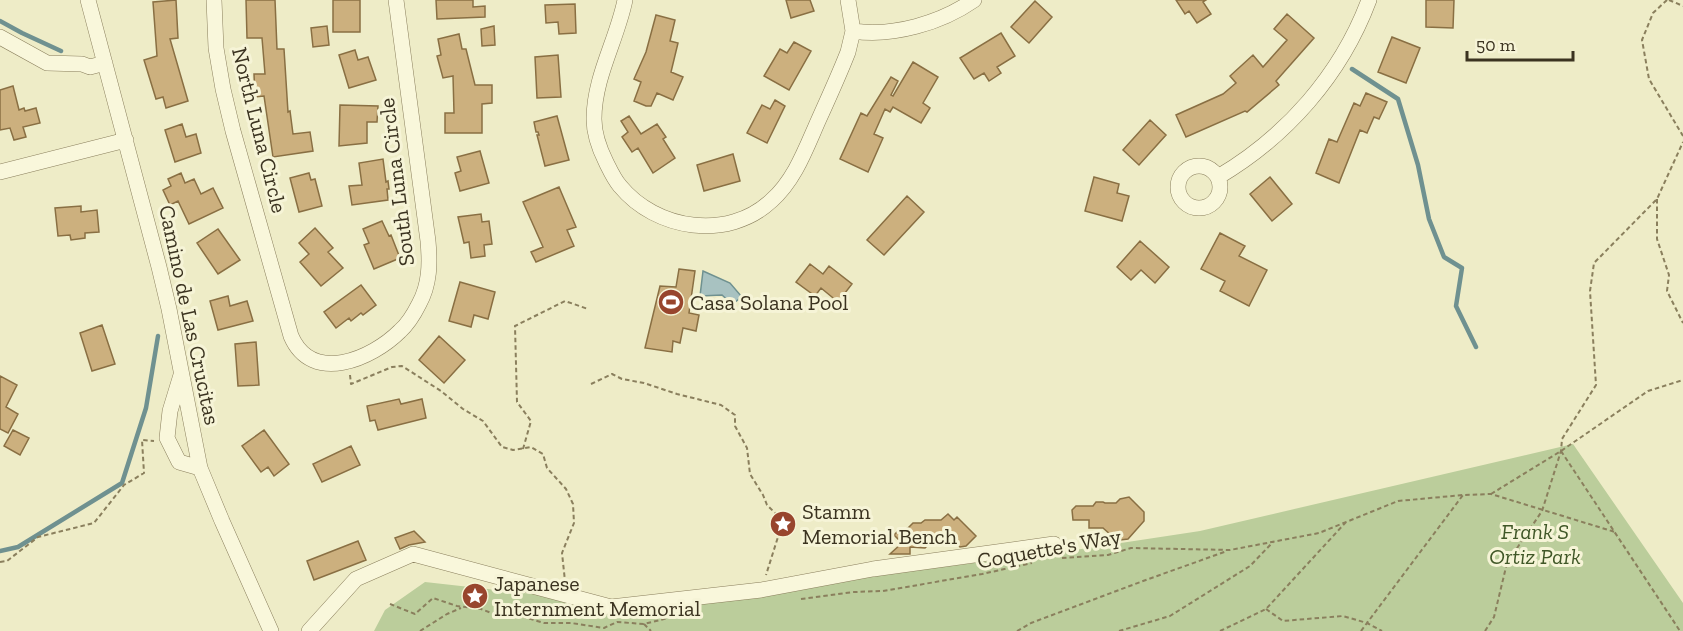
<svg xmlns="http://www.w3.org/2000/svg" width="1683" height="631" viewBox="0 0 1683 631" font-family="'Zilla Slab',serif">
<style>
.green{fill:#bbcd9b}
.water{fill:#a8c2c1;stroke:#6f9190;stroke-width:1.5}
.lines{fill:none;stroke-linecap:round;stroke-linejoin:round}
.stream{stroke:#6f9190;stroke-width:4.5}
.building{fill:#ccb07e;stroke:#896f43;stroke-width:1.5}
.minor-casing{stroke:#8a7f5d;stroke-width:16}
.path{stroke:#8a7f5d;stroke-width:2;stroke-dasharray:4.5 3;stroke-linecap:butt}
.minor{stroke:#f9f7db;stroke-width:15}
.labels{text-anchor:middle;stroke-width:6;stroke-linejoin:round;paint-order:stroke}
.street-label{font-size:22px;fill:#3b3320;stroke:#f6f4d7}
.poi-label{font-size:22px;fill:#3b3320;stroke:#f6f4d7;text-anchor:start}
.park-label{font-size:22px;font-style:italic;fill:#405727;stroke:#f6f4d7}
</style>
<rect width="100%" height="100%" fill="#eeecc7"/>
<path class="green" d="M 1573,444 L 1683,603 L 1683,631 L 374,631 L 385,610 L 425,582 L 631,605 L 1055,553 L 1200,531 Z"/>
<path class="water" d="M 703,271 L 730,283 L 742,297 L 732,304 L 722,295 L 700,296 Z"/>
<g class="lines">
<path class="stream" d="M 0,21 L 22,33 L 61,51
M 1352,69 L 1398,99 L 1418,165 L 1429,219 L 1444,257 L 1462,268 L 1456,306 L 1476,347
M 0,551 L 18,547 L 122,483 L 146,408 L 158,336"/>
</g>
<path class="building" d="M 176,0 L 178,38 L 170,39 L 188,101 L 166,108 L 163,97 L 156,99 L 144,60 L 157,56 L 153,2 Z
M 246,0 L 275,0 L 277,49 L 284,49 L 288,112 L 290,111 L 293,134 L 310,132 L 313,151 L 273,157 L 264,96 L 255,97 L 254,74 L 265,74 L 262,38 L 247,38 Z
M 333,0 L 360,0 L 360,32 L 333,32 Z
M 436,0 L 473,0 L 473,7 L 485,6 L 485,17 L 437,19 Z
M 786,0 L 810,0 L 814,11 L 791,18 Z
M 1176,0 L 1206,0 L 1203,2 L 1211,14 L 1197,23 L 1189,11 L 1185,14 Z
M 1426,0 L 1454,0 L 1453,28 L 1426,27 Z
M 1035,1 L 1052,17 L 1029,43 L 1011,27 Z
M 575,4 L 576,33 L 559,34 L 558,22 L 546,23 L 545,5 Z
M 1287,14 L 1314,38 L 1276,81 L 1279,85 L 1247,112 L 1245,111 L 1186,137 L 1176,115 L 1223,94 L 1236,83 L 1230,76 L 1253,55 L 1263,67 L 1287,40 L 1274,29 Z
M 656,15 L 675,20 L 670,41 L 678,43 L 671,72 L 683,77 L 673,100 L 657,93 L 651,106 L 646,106 L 634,101 L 641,82 L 634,79 L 646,52 Z
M 327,26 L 329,45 L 313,47 L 311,28 Z
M 494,26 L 495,45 L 482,46 L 481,29 Z
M 1001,33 L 1015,56 L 997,67 L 1001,73 L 989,81 L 984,73 L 974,79 L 960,58 Z
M 459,34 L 462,49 L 466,49 L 475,85 L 492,85 L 492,103 L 482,104 L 482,133 L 445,133 L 445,113 L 454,113 L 453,76 L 443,78 L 437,56 L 441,55 L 438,39 Z
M 1392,37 L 1420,48 L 1406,83 L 1378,72 Z
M 794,42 L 811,51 L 789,90 L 764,76 L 780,49 L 787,53 Z
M 355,50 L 358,60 L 368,57 L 376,80 L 349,88 L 339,55 Z
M 558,55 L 561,97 L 537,98 L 535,57 Z
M 913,62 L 938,77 L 923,103 L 930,108 L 921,123 L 893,107 L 890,112 L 885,109 L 874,134 L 883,138 L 868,172 L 840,159 L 861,113 L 867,116 L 891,77 L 898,81 L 891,95 L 893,96 Z
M 13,86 L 19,110 L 24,108 L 25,111 L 36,108 L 40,123 L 23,127 L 26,137 L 14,140 L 10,128 L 0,130 L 0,90 Z
M 1366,93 L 1387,102 L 1379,119 L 1374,117 L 1367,133 L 1360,130 L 1339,183 L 1316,173 L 1329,139 L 1337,142 L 1354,103 L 1360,106 Z
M 775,100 L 785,106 L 767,143 L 747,133 L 762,105 L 770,109 Z
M 340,105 L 378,106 L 377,122 L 367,122 L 367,143 L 339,146 Z
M 557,116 L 569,160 L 545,166 L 537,135 L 539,135 L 538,132 L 536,132 L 534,122 Z
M 629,116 L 641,134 L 657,124 L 666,137 L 663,139 L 675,158 L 653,173 L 638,148 L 632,152 L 622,137 L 628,132 L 621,121 Z
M 1150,120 L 1166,135 L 1139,165 L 1123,150 Z
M 182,124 L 186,137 L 196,134 L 201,153 L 175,162 L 165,130 Z
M 480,151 L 489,183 L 460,191 L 455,173 L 461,171 L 457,157 Z
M 733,154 L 740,181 L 704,191 L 697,165 Z
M 383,159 L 386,182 L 388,181 L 389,189 L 387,189 L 388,200 L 352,205 L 349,186 L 362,185 L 359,163 Z
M 181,173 L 185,183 L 194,179 L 201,194 L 213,188 L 223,208 L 189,224 L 178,201 L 170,205 L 163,190 L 171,186 L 168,179 Z
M 309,173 L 311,180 L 315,179 L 322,206 L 299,212 L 290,178 Z
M 1094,177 L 1119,184 L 1117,193 L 1129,196 L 1122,221 L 1085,211 Z
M 1270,177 L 1292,204 L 1272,221 L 1250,194 Z
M 559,187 L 576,227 L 567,230 L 574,246 L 536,262 L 531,252 L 543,247 L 523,202 Z
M 907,196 L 924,212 L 884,255 L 867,240 Z
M 81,206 L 81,212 L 97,210 L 99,232 L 85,233 L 85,238 L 71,240 L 70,235 L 58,236 L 55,208 Z
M 481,214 L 482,222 L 489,221 L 492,244 L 484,245 L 485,256 L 471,258 L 469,242 L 464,243 L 458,217 Z
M 382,221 L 389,236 L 391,235 L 400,258 L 374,269 L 364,245 L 369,243 L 363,229 Z
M 315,228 L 333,248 L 328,252 L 343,268 L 321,286 L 300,262 L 309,254 L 299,243 Z
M 218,229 L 240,260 L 218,274 L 197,243 Z
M 1220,233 L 1245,246 L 1239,256 L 1267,270 L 1249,306 L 1220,291 L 1225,281 L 1201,269 Z
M 1140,241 L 1169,267 L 1155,283 L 1141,270 L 1131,280 L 1117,267 Z
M 810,264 L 823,274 L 829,266 L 852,284 L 838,302 L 821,288 L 815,296 L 796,282 Z
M 679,269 L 695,271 L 689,313 L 699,315 L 696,331 L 683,328 L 680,343 L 673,341 L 672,352 L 645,348 L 660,286 L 676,287 Z
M 460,282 L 495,292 L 488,319 L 474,315 L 471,327 L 449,321 Z
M 361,285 L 376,305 L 363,315 L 361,313 L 351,321 L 349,318 L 336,328 L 324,312 Z
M 228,296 L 230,306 L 247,301 L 253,321 L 218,330 L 210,301 Z
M 102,325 L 115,364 L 92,371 L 80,333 Z
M 439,336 L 465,360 L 444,383 L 419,360 Z
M 256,342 L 259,385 L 238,386 L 235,344 Z
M 0,376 L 17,385 L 6,407 L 18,414 L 8,433 L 0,429 Z
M 399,399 L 401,404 L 422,399 L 426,418 L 378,430 L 375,420 L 370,421 L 367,406 Z
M 13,430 L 29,438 L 20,455 L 4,446 Z
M 264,430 L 289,464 L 274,476 L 268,467 L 261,472 L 242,446 Z
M 351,446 L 360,465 L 322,482 L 313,464 Z
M 1129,497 L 1144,512 L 1144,521 L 1128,539 L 1112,541 L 1112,536 L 1103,528 L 1089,528 L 1089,520 L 1073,520 L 1072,510 L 1076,506 L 1093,506 L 1096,502 L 1103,502 L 1105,503 L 1116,503 L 1120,499 Z
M 948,514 L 954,520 L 957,517 L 976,536 L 966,546 L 960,547 L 955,542 L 932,541 L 925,548 L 910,547 L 910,554 L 890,554 L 902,543 L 894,535 L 901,528 L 908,528 L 913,523 L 921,523 L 925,520 L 941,520 Z
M 414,531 L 425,542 L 409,545 L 400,549 L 395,538 Z
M 358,541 L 366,560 L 314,580 L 307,561 Z"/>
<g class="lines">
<defs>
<path id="minor" d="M 88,0 L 159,267 L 169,309 L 200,468 L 222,521 L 271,631
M 214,0 L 216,48 L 223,89 L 233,131 L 291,336 C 312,385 372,359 400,331 C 408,324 414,314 419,304 C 430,284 430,263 428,241 L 396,0
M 625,0 C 617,40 594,77 594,119 C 594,134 599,148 606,162 C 610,170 614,179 620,186 C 656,230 728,241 771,201 C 795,180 806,148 819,119 C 829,97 839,75 848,52 L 853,31 L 848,0
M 853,31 C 893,37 941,23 974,0
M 0,37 L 47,63 L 82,64 L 90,67 L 105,63
M1178 187a21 21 0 1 1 42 0a21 21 0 1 1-42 0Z
M 0,172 L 126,140
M 1218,177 C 1286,137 1341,75 1369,0
M 181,375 L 170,411 L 167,438 L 179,462 L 200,468
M 309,631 L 356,579 L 413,554 L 611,607 L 761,590 L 873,569 L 1054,544"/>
</defs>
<use href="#minor" class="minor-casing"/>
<path class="path" d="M 1667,0 L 1653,13 L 1642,40 L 1649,79 L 1683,136
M 1669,0 L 1683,6
M 1657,199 L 1657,239 L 1669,275 L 1667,291 L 1683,323
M 350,375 L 351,384 L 392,367 L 402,366 L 441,391 L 463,409 L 483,421 L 502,447 L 513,450 L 531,447 L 543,454 L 547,468 L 566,489 L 573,504 L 574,523 L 562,553 L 565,581
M 591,384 L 612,374 L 622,379 L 644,383 L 677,394 L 721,405 L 735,415 L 735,426 L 747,448 L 750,474 L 763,495 L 767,505 L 783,521 L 766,575
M 523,449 L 531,421 L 517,402 L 515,326 L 565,301 L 588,309
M 1561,451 L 1680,631
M 1491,494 L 1561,451 L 1648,391 L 1683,380
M 1062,558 L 1108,555 L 1131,548 L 1230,550 L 1319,533 L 1398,501 L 1463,495 L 1491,494 L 1615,532
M 0,562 L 7,561 L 38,537 L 94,523 L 124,485 L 144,473 L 142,440 L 154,441
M 801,599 L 854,592 L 883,591 L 982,574 L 1032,563
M 390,604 L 415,614 L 433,598 L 457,606 L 481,609 L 494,614 L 524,617 L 544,623 L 571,623 L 604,628 L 617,622 L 644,624 L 680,615
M 1266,609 L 1283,621 L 1343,616 L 1367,623 L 1382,631
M 644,624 L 651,631
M 420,631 L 447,614 L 461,608
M 1017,631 L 1031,623 L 1143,581 L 1227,551
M 1119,631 L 1170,616 L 1250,566 L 1273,542
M 1220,631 L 1266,609 L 1346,522
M 1361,631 L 1463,495
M 1485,631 L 1494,617 L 1507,563 L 1542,511 L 1561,451 L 1562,439 L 1596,385 L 1590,291 L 1594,263 L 1657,199 L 1683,142"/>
<use href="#minor" class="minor"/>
</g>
<defs>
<symbol id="stadium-disc" viewBox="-11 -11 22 22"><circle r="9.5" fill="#98452d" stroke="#f6f4d7"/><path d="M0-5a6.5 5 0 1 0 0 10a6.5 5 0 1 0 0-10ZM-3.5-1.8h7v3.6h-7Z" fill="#fff"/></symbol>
<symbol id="sight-disc" viewBox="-11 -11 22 22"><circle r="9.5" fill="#98452d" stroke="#f6f4d7"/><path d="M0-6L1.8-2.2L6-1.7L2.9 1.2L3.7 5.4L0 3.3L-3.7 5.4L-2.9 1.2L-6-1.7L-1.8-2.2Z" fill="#fff"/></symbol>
</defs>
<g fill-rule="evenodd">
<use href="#stadium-disc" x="656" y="287" width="30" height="30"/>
<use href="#sight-disc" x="768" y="509" width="30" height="30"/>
<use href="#sight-disc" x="460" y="581" width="30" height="30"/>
</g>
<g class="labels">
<g class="street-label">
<text transform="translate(260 130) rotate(76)" y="8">North Luna Circle</text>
<text transform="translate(396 182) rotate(-97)" y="8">South Luna Circle</text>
<text transform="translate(190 315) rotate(78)" y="8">Camino de Las Crucitas</text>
<text transform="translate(1049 548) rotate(-10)" y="8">Coquette's Way</text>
</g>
<g class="poi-label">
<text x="690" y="310">Casa Solana Pool</text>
<text x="802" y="519">Stamm<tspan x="802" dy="25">Memorial Bench</tspan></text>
<text x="494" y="591">Japanese<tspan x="494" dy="25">Internment Memorial</tspan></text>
</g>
<g class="park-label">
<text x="1535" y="539">Frank S<tspan x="1535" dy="25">Ortiz Park</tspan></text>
</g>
</g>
<path d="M1467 51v9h106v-9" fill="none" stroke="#3b3320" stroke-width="3"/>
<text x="1476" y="51" font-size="18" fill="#3b3320" stroke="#f6f4d7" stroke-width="4.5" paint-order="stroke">50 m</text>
</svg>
